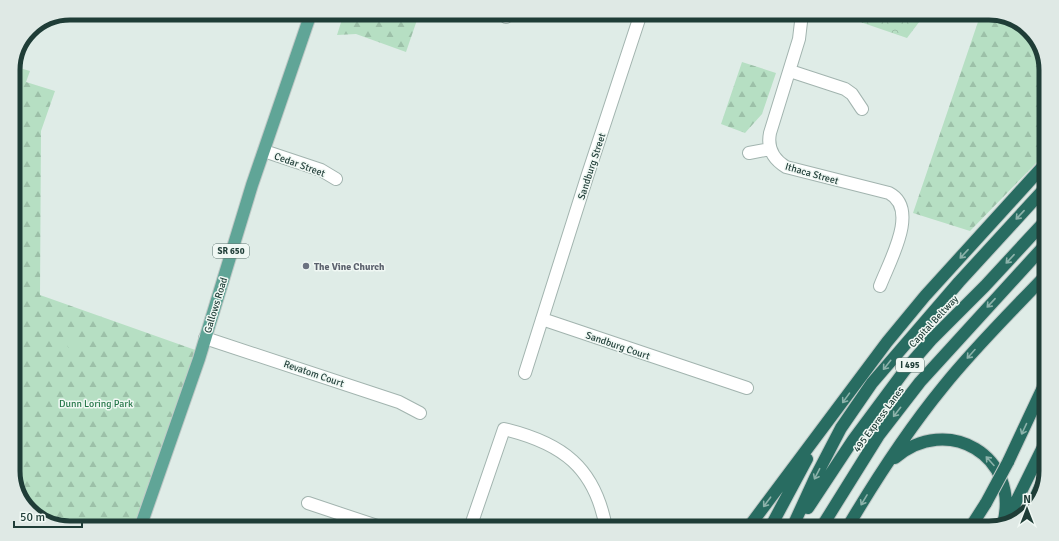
<svg xmlns="http://www.w3.org/2000/svg" width="1059" height="541" viewBox="0 0 1059 541" font-family="Signika,sans-serif">
<style>
.forest{fill:url(#forest-firs)}
.park{fill:url(#park-crowns)}
.lines{fill:none;stroke-linecap:round;stroke-linejoin:round}
.minor-casing{stroke:#a2b4af;stroke-width:14}
.major-casing{stroke:#c0c9c7;stroke-width:14}
.highway-casing{stroke:#c0c9c7;stroke-width:14}
.minor{stroke:#fff;stroke-width:12}
.major{stroke:#60a597;stroke-width:12}
.highway{stroke:#286c61;stroke-width:12}
.highway-bridge-casing{stroke:#c0c9c7;stroke-width:14;stroke-linecap:butt}
.highway-bridge{stroke:#286c61;stroke-width:12}
.oneway{stroke:#8cb2aa}
.worship-dot{fill:#6b7280;stroke:#f0f8f4;stroke-width:1.5}
.labels{text-anchor:middle;stroke-width:3;stroke-linejoin:round;paint-order:stroke}
.shield{fill:#f0f8f4;stroke:#5e7570;stroke-width:1}
.shield-label{font-size:9px;font-weight:bold;fill:#1f3d37}
.street-label{font-size:10px;fill:#1f3d37;stroke:#f0f8f4}
.worship-label{font-size:10px;font-weight:bold;fill:#5b616d;stroke:#f0f8f4;text-anchor:start}
.park-label{font-size:10px;fill:#267749;stroke:#f0f8f4}
.rim{fill:none;stroke:#1f3d37;stroke-width:5}
</style>
<defs>
<pattern id="forest-firs" width="22" height="20" patternUnits="userSpaceOnUse"><rect width="22" height="20" fill="#b6dfc3"/><path d="M5 1l3.5 6h-7zM16 11l3.5 6h-7z" fill="#9cc0a8"/></pattern>
<pattern id="park-crowns" width="20" height="18" patternUnits="userSpaceOnUse"><rect width="20" height="18" fill="#b6dfc3"/><path d="M2 6a3 3 0 1 1 6 0M12 15a3 3 0 1 1 6 0" fill="none" stroke="#9cc0a8"/></pattern>
</defs>
<rect width="100%" height="100%" fill="#dfece7"/>
<path class="forest" d="M 344,13 L 397,13 L 417,20 L 406,52 L 356,34 L 337,35 Z
M 981,13 L 1014,19 L 1037,39 L 1046,67 L 1046,153 L 970,231 L 913,213 Z
M 742,62 L 776,73 L 762,114 L 745,133 L 721,124 Z
M 13,66 L 30,71 L 26,82 L 55,91 L 41,131 L 40,295 L 201,352 L 140,528 L 70,528 L 45,522 L 22,502 L 13,475 Z"/>
<path class="park" d="M 834,13 L 926,13 L 907,38 Z
M 79,340 L 80,352 L 69,354 L 67,341 Z"/>
<g class="lines">
<defs>
<path id="minor" d="M 502,13 L 506,17
M 800,13 L 801,22 L 799,39 L 770,133 C 767,148 773,159 786,167 L 889,193 C 920,209 889,262 880,286
M 790,71 L 845,89 L 852,94 L 862,109
M 264,151 L 321,170 L 336,179
M 749,153 L 770,149
M 542,319 L 747,388
M 205,338 L 399,402 L 420,413
M 525,373 L 587,177 L 641,13
M 308,503 L 383,528
M 470,528 L 504,429 C 562,443 595,467 606,528"/>
<path id="major" d="M 140,528 L 199,359 L 252,185 L 311,13"/>
<path id="highway" d="M 895,458 C 947,413 1021,456 1003,524
M 1008,462 L 1046,381
M 1032,505 L 1045,476
M 808,508 L 853,440 L 905,370 L 931,340 L 985,286 L 1046,220
M 1007,520 L 1046,441
M 748,528 L 887,342 L 925,296 L 1046,163
M 770,528 L 807,459
M 792,528 L 815,478 L 841,428 L 872,383 L 959,282 L 1046,187
M 821,528 L 879,435 L 920,382 L 1046,244
M 847,528 C 876,479 907,431 943,387 C 975,347 1011,312 1046,275
M 970,528 L 986,503"/>
</defs>
<use href="#minor" class="minor-casing"/>
<use href="#major" class="major-casing"/>
<use href="#highway" class="highway-casing"/>
<use href="#minor" class="minor"/>
<use href="#major" class="major"/>
<use href="#highway" class="highway"/>
<defs>
<path id="highway-bridge" d="M 986,503 L 1008,462"/>
</defs>
<use href="#highway-bridge" class="highway-bridge-casing"/>
<use href="#highway-bridge" class="highway-bridge"/>
</g>
<defs><path id="oneway-shaft" d="M-6 0H5M1.5-3L5.5 0L1.5 3" fill="none" stroke-width="1.6" stroke-linecap="round" stroke-linejoin="round"/></defs>
<g class="oneway">
<use href="#oneway-shaft" transform="translate(1020 215) rotate(133)"/>
<use href="#oneway-shaft" transform="translate(964 254) rotate(133)"/>
<use href="#oneway-shaft" transform="translate(1010 259) rotate(133)"/>
<use href="#oneway-shaft" transform="translate(991 303) rotate(133)"/>
<use href="#oneway-shaft" transform="translate(971 354) rotate(132)"/>
<use href="#oneway-shaft" transform="translate(887 365) rotate(129)"/>
<use href="#oneway-shaft" transform="translate(846 398) rotate(126)"/>
<use href="#oneway-shaft" transform="translate(897 412) rotate(128)"/>
<use href="#oneway-shaft" transform="translate(1024 429) rotate(115)"/>
<use href="#oneway-shaft" transform="translate(990 461) rotate(-132)"/>
<use href="#oneway-shaft" transform="translate(817 474) rotate(117)"/>
<use href="#oneway-shaft" transform="translate(864 500) rotate(121)"/>
<use href="#oneway-shaft" transform="translate(767 502) rotate(127)"/>
</g>
<circle class="worship-dot" cx="306" cy="266" r="4"/>
<g class="labels">
<g class="shield">
<rect x="213" y="244" width="36" height="14" rx="3"/>
<rect x="896" y="358" width="28" height="14" rx="3"/>
</g>
<g class="shield-label">
<text x="231" y="254">SR 650</text>
<text x="910" y="368">I 495</text>
</g>
<g class="street-label">
<text transform="translate(300 164) rotate(20)" y="4">Cedar Street</text>
<text transform="translate(591 166) rotate(-72)" y="4">Sandburg Street</text>
<text transform="translate(812 173) rotate(16)" y="4">Ithaca Street</text>
<text transform="translate(215 305) rotate(-73)" y="4">Gallows Road</text>
<text transform="translate(933 321) rotate(-47)" y="4">Capital Beltway</text>
<text transform="translate(618 345) rotate(19)" y="4">Sandburg Court</text>
<text transform="translate(314 373) rotate(19)" y="4">Revatom Court</text>
<text transform="translate(878 419) rotate(-54)" y="4">495 Express Lanes</text>
</g>
<g class="worship-label">
<text x="314" y="270">The Vine Church</text>
</g>
<g class="park-label">
<text x="96" y="407">Dunn Loring Park</text>
</g>
</g>
<path d="M0 0H1059V541H0ZM70 20H989A50 50 0 0 1 1039 70V471A50 50 0 0 1 989 521H70A50 50 0 0 1 20 471V70A50 50 0 0 1 70 20Z" fill="#dfe9e5" fill-rule="evenodd"/>
<path class="rim" d="M70 20H989A50 50 0 0 1 1039 70V471A50 50 0 0 1 989 521H70A50 50 0 0 1 20 471V70A50 50 0 0 1 70 20Z"/>
<g transform="translate(1027 509)" stroke="#f0f8f4" stroke-width="3" paint-order="stroke">
<path d="M0-3L7 15L0 10L-7 15Z" fill="#1f3d37"/>
<text y="-6" font-size="11" font-weight="bold" text-anchor="middle" fill="#1f3d37">N</text>
</g>
<path d="M14 521v6h68v-6" fill="none" stroke="#1f3d37" stroke-width="2"/>
<text x="20" y="521" font-size="12" fill="#1f3d37" stroke="#f0f8f4" stroke-width="3" paint-order="stroke">50 m</text>
</svg>
